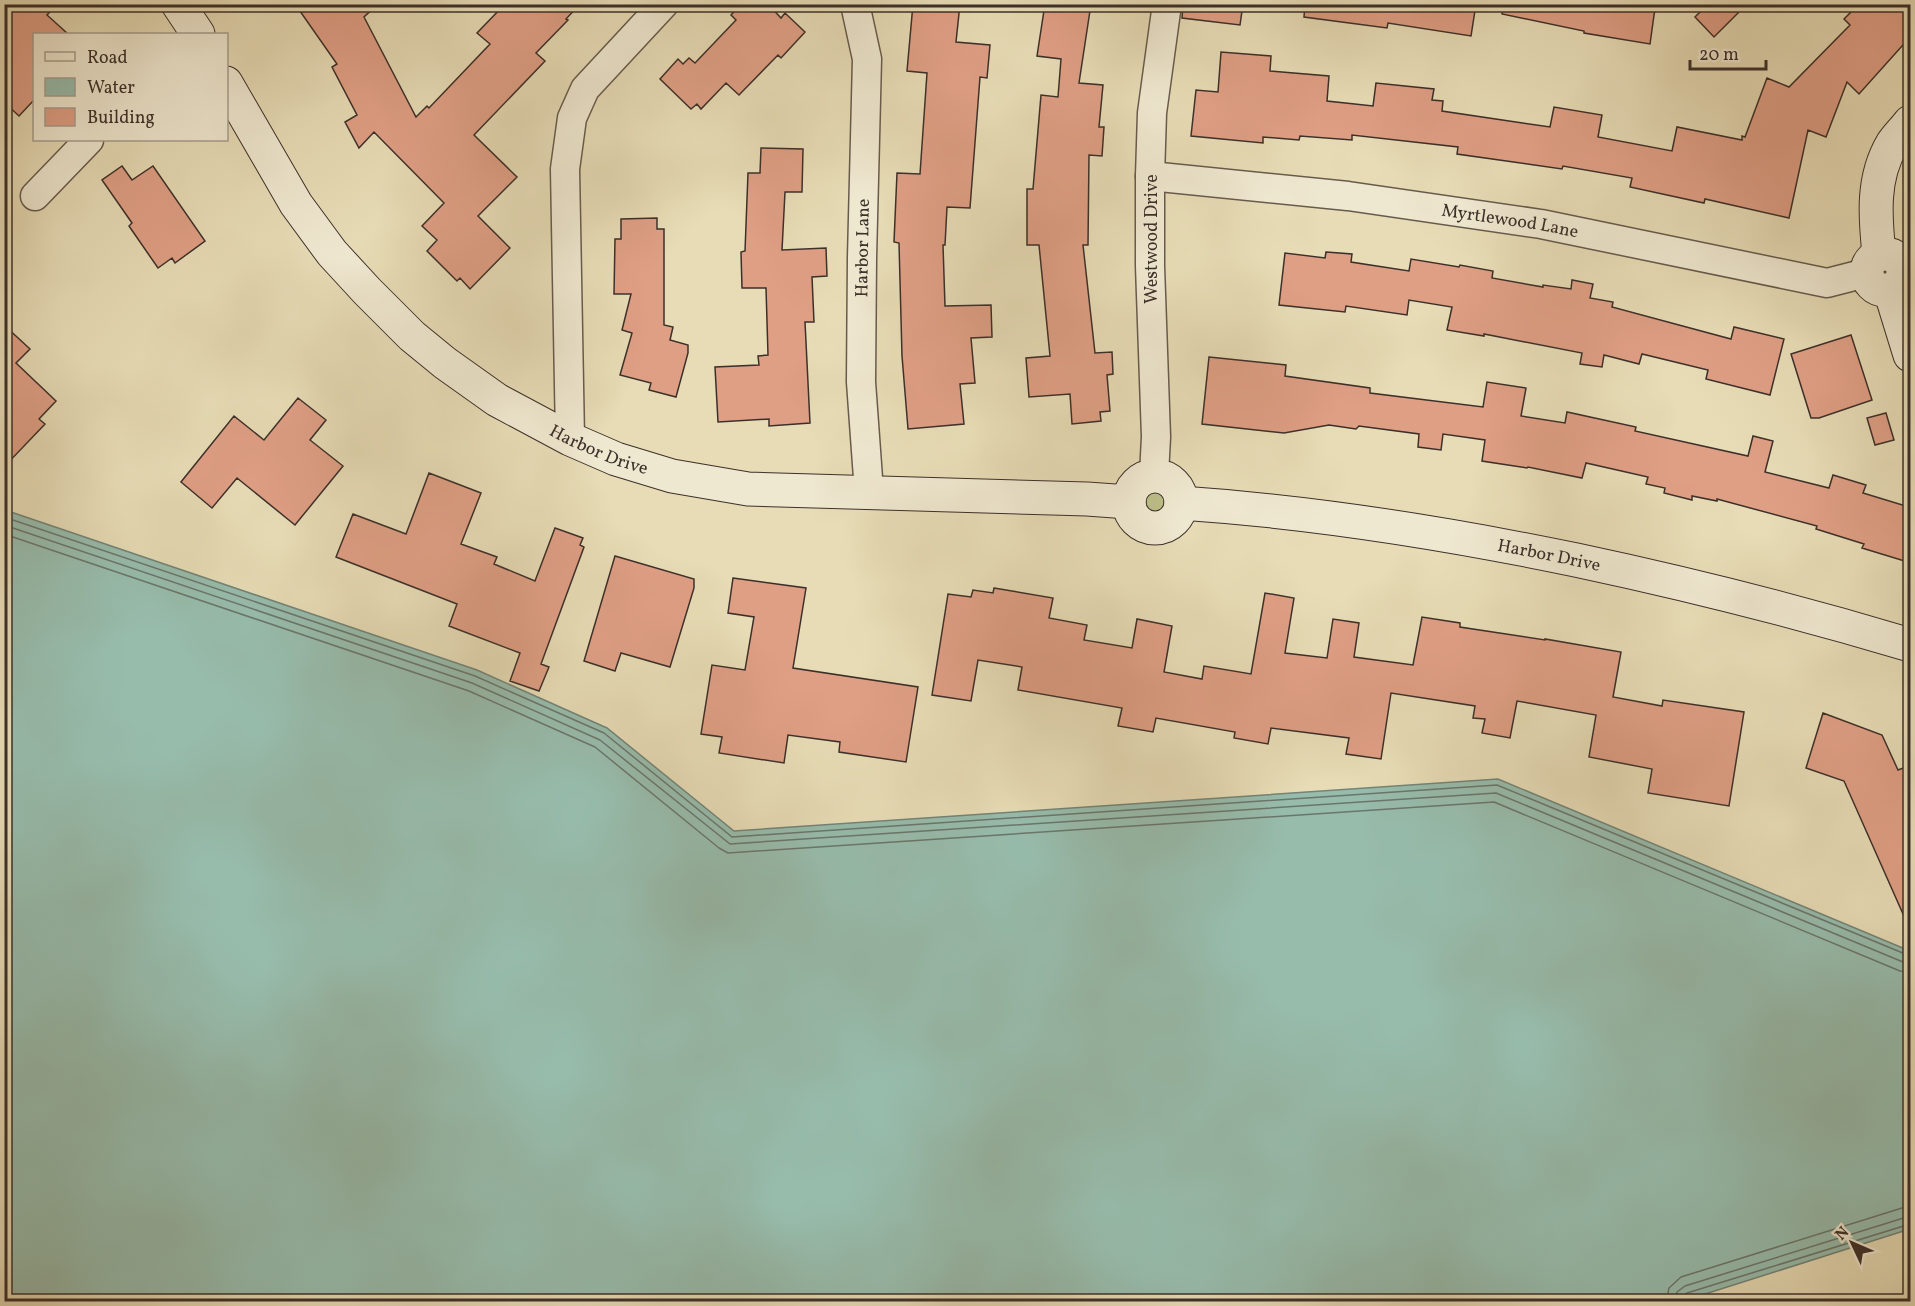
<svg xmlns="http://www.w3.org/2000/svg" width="1915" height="1306" viewBox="0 0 1915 1306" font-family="Vollkorn,serif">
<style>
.green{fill:#bcbe89;stroke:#7c775a;stroke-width:1.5}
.water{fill:#97bcac;stroke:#738478;stroke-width:1.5}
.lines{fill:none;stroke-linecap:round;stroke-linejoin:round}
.shore{stroke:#6a766b;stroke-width:1.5}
.building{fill:#df9f85;stroke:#3c302a;stroke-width:1.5}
.street-casing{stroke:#675b4d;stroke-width:31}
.secondary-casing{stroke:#3c302a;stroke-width:35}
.street{stroke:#efe8d0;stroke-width:28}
.secondary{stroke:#efe8d0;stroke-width:33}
.labels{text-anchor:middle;stroke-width:4.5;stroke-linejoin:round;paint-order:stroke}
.street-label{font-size:18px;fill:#3c302a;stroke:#efe8d0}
</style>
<rect width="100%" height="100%" fill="#e7dcb6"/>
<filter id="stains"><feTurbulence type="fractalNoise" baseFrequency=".00333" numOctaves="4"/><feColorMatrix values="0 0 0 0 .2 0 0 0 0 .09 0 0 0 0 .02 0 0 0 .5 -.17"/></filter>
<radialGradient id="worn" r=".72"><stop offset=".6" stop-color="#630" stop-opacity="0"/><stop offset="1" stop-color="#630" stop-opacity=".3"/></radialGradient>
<path class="green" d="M1140 502a15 15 0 1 1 30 0a15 15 0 1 1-30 0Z"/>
<path class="water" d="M 5,510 L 477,670 L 607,728 L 734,831 L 1498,779 L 1910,951 L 1910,1229 L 1680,1302 L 5,1301 Z"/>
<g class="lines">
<path class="shore" d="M 4,517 L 475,676 L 604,733 L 732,837 L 1497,785 L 1910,956
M 4,525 L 472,683 L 600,740 L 730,844 L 1496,793 L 1903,962 L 1910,963
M 4,534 L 469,691 L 595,747 L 719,848 L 728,853 L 1494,802 L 1900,971 L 1910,972
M 1666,1302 L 1669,1288 L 1681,1277 L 1902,1208 L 1910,1207
M 1675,1302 L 1677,1292 L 1685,1286 L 1910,1216
M 1682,1302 L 1683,1296 L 1687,1293 L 1910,1224"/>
</g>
<path class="building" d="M 15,4 L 57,4 L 47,15 L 68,34 L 34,34 L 34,100 L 19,116 L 4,102 L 4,16 Z
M 295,4 L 378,4 L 364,17 L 416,117 L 427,106 L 429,108 L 490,44 L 477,33 L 505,4 L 580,4 L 566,19 L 568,20 L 536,53 L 545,61 L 474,135 L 517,177 L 478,216 L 510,248 L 470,289 L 460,278 L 457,281 L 427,251 L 437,240 L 422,226 L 444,203 L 374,132 L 359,148 L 345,122 L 357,115 L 332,67 L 337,64 Z
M 741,4 L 768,4 L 781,18 L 785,13 L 805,32 L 781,58 L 778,55 L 739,95 L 726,83 L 701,109 L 697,104 L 691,109 L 660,79 L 678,59 L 683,64 L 689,58 L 695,63 L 736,20 L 731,15 Z
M 913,4 L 960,4 L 956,42 L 990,45 L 987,78 L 980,77 L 970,208 L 947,207 L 945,245 L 943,245 L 945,306 L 991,305 L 992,337 L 971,338 L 975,383 L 960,384 L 964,424 L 908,429 L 902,356 L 899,243 L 894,242 L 897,173 L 920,174 L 927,73 L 907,71 Z
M 1045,4 L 1091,4 L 1079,83 L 1103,85 L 1099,127 L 1104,127 L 1102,156 L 1089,155 L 1088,245 L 1083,245 L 1095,353 L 1112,352 L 1113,374 L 1107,375 L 1110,411 L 1100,412 L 1101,421 L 1072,424 L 1070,394 L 1029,397 L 1026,358 L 1050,356 L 1039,245 L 1027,245 L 1027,189 L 1033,189 L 1041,95 L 1058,97 L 1061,59 L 1037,56 Z
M 1183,4 L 1243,4 L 1240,25 L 1182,18 Z
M 1305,4 L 1476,4 L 1471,36 L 1388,23 L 1387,28 L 1304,17 Z
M 1503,4 L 1589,4 L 1626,10 L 1626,4 L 1631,4 L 1655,8 L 1650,44 L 1584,33 L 1584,31 L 1502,14 Z
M 1708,4 L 1747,4 L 1714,37 L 1695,17 Z
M 1859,4 L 1911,4 L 1911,36 L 1859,94 L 1847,82 L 1826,137 L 1808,130 L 1789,218 L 1705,199 L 1704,203 L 1630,187 L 1632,178 L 1563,166 L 1562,169 L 1457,154 L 1458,147 L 1352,135 L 1352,140 L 1300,136 L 1299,140 L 1263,137 L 1263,143 L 1191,136 L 1196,90 L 1218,92 L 1221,52 L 1271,56 L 1270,71 L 1329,76 L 1327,101 L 1373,106 L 1376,83 L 1434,89 L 1432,100 L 1443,101 L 1442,111 L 1550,127 L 1554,107 L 1602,115 L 1598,137 L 1672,151 L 1677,127 L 1742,140 L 1742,136 L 1745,137 L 1767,78 L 1789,87 L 1850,25 L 1844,19 Z
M 761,148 L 803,149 L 802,192 L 785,192 L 782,250 L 826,248 L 827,276 L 812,277 L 814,322 L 805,322 L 810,423 L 769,426 L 769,419 L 718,422 L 715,367 L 759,365 L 758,356 L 768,355 L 766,288 L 742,288 L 741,252 L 745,251 L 748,173 L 760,173 Z
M 122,166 L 132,180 L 153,166 L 205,241 L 175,263 L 172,258 L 158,268 L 129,226 L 132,223 L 102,180 Z
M 657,218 L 657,229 L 664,229 L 664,325 L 673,327 L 670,340 L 688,345 L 688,353 L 676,397 L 649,390 L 651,383 L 620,375 L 632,333 L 622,330 L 631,294 L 614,294 L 615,239 L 621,239 L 621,219 Z
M 1326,252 L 1352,254 L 1351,262 L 1409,271 L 1411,259 L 1459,267 L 1460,265 L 1493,271 L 1492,278 L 1543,287 L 1543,285 L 1571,289 L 1572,280 L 1593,284 L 1590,298 L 1613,302 L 1612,307 L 1731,339 L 1734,327 L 1784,339 L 1770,395 L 1706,379 L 1708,370 L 1642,354 L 1639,364 L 1604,355 L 1602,367 L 1580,364 L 1582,353 L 1484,334 L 1484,336 L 1447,330 L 1452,307 L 1409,300 L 1407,315 L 1346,306 L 1345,312 L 1279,305 L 1285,253 L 1325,258 Z
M 4,325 L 30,349 L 16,363 L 56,401 L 39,419 L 45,424 L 4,467 Z
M 1851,335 L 1872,400 L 1819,418 L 1811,418 L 1791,354 Z
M 1209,357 L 1286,365 L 1285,376 L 1370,388 L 1370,393 L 1483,407 L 1487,382 L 1526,388 L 1521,416 L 1565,423 L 1567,412 L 1636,427 L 1635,431 L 1748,456 L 1753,436 L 1773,441 L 1765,472 L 1829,488 L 1833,475 L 1866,485 L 1863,493 L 1909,507 L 1904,520 L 1911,522 L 1911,563 L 1862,548 L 1864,544 L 1816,529 L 1817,526 L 1717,499 L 1717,501 L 1692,496 L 1692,500 L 1664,493 L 1665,488 L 1646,484 L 1648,477 L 1586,463 L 1582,478 L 1528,467 L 1527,468 L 1482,461 L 1485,440 L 1443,434 L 1441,450 L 1418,447 L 1419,434 L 1359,426 L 1356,429 L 1329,425 L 1284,433 L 1202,424 Z
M 298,398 L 326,420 L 310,440 L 343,466 L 295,525 L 237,478 L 212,508 L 181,482 L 234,416 L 264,440 Z
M 1886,413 L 1894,440 L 1875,445 L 1867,418 Z
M 429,473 L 481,493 L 461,544 L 497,557 L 494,564 L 535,581 L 555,528 L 583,538 L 580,545 L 584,547 L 541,664 L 549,667 L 539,691 L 510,681 L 520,653 L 449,626 L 457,604 L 336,557 L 353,514 L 406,534 Z
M 615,556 L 694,579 L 694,588 L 670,667 L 621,653 L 615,671 L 584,661 Z
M 733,578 L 806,588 L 793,668 L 918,687 L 906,762 L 839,752 L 840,742 L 788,735 L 784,763 L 719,753 L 722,737 L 701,734 L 712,665 L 745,670 L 754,617 L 728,613 Z
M 994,588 L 1053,598 L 1049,618 L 1087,625 L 1084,640 L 1132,648 L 1137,619 L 1172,626 L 1164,672 L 1202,679 L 1204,666 L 1251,674 L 1265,593 L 1294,598 L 1285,653 L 1327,658 L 1333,619 L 1359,623 L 1354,657 L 1413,665 L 1422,617 L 1460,623 L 1460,627 L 1545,640 L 1545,639 L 1621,652 L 1613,697 L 1662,706 L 1663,700 L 1744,712 L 1729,806 L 1648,793 L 1652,769 L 1589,757 L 1596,715 L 1517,701 L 1510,738 L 1482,733 L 1485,719 L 1473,718 L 1475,706 L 1391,693 L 1381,759 L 1346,754 L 1349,738 L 1271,728 L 1268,744 L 1234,738 L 1235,732 L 1156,718 L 1153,732 L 1118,726 L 1122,708 L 1018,690 L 1022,667 L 978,660 L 971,701 L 932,695 L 948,594 L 971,597 L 973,590 L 993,593 Z
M 1823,713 L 1882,735 L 1898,770 L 1911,765 L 1911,932 L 1844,781 L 1806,768 Z"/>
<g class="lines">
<defs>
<g id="street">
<path d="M 855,4 L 867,59 L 862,258 L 861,382 L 869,492"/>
<path id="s1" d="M 1150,176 L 1348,196 L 1541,224 L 1827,283 L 1866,273"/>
<path d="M 35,196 L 89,140"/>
<path d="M 570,439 L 565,169 L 572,118 L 585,89 L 664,4"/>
<path d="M 1154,475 L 1156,437 L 1150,266 L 1150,176 L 1152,113 L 1167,4"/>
</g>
<g id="secondary">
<path d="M 178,4 L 198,34"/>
<path id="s2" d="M 226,83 L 296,204 L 332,253 L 367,291 L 412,336 L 445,363 L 497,400 L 570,439 L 616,459 L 672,476 L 748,489 L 1087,499 L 1129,502"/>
<circle cx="1885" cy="272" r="18"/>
<path d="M 1879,254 C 1875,216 1872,178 1892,144 C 1897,136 1905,129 1910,122"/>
<path d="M 1890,290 L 1910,355"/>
<circle cx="1155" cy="502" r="26"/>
<path id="s3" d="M 1181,503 C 1314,512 1446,533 1576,560 C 1689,584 1800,612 1910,645"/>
</g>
</defs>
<use href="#street" class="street-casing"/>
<use href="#secondary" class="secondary-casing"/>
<use href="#street" class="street"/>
<use href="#secondary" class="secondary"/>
</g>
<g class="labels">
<g class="street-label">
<text dy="6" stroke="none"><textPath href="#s1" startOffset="363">Myrtlewood Lane</textPath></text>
<text transform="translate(1151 239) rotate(-90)" y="6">Westwood Drive</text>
<text transform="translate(862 248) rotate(-89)" y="6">Harbor Lane</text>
<text dy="6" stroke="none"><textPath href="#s2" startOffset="536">Harbor Drive</textPath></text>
<text dy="6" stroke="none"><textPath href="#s3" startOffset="372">Harbor Drive</textPath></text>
</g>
</g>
<rect width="1915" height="1306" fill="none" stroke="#e7dcb6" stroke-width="24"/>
<rect x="6" y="6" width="1903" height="1294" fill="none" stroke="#3c302a" stroke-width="3"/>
<rect x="12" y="12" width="1891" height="1282" fill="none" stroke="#3c302a" stroke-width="1.5"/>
<rect x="33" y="33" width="195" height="108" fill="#efe8d0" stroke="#a79e8e" stroke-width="1.5"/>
<rect x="45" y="52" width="30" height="9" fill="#efe8d0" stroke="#a79e8e" stroke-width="1.5"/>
<text x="87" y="63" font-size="18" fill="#3c302a">Road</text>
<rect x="45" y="78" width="30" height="18" fill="#97bcac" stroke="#a79e8e" stroke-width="1.5"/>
<text x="87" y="93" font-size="18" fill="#3c302a">Water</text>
<rect x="45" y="108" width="30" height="18" fill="#df9f85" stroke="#a79e8e" stroke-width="1.5"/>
<text x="87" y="123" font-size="18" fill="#3c302a">Building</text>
<g transform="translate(1852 1243) rotate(314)" stroke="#efe8d0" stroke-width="4.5" paint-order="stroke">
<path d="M0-4.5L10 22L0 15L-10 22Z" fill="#3c302a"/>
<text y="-9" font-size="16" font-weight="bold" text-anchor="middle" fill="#3c302a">N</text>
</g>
<path d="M1690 60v9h76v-9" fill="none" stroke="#3c302a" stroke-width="3"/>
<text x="1699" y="60" font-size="18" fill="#3c302a" stroke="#efe8d0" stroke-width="4.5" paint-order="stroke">20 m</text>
<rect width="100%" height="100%" filter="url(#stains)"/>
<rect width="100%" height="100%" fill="url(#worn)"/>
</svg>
